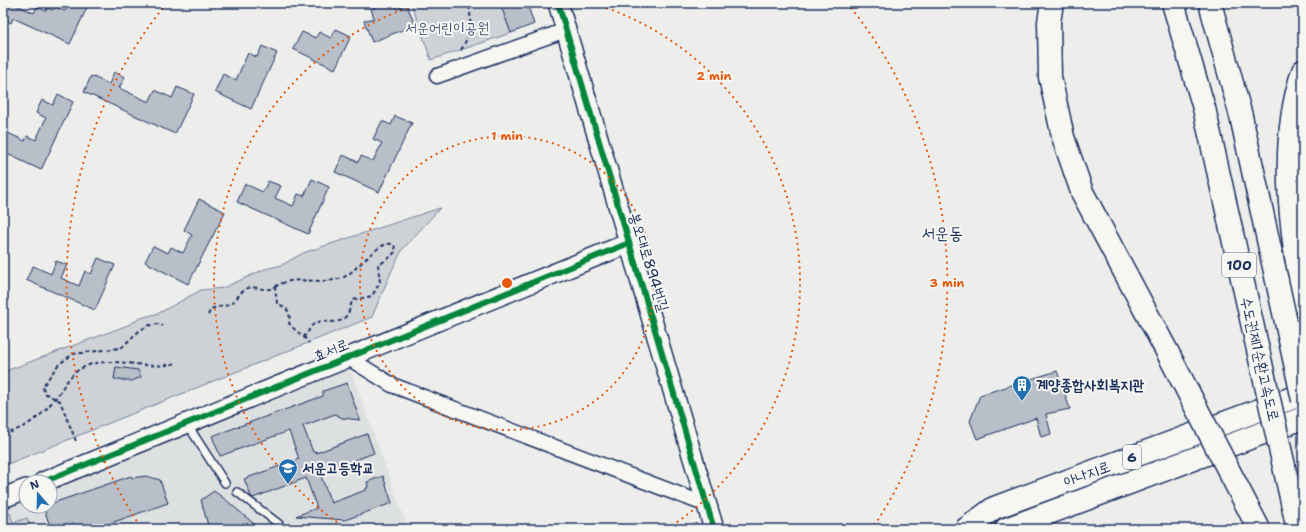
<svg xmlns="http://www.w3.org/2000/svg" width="1306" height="532" viewBox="0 0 1306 532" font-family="'Shantell Sans','Poor Story',sans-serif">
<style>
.built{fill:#dde0e1}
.green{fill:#ced2d7;stroke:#74809a}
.building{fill:#b9bfc8;stroke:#1b2f5e}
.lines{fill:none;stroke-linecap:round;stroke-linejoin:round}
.lane-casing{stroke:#1b2f5e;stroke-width:10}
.street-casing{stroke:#1b2f5e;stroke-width:17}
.secondary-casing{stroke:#1b2f5e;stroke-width:22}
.primary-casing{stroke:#1b2f5e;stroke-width:25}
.highway-casing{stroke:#1b2f5e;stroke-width:25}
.path{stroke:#1b2f5e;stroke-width:2;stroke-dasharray:4 3;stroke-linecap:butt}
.lane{stroke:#f6f6f2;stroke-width:7}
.street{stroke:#f6f6f2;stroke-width:14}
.secondary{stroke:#f6f6f2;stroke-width:19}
.primary{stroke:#f6f6f2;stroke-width:22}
.highway{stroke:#f6f6f2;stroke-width:22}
.highway-bridge-casing{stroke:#1b2f5e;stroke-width:25;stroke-linecap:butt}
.highway-bridge{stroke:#f6f6f2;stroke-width:22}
.cycleway-casing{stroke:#f6f6f2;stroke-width:8}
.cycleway{stroke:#00873e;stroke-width:6}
.ring{fill:none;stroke:#e8590c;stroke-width:2;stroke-dasharray:2 4}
.labels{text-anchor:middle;stroke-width:4;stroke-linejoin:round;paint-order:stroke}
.shield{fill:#f6f6f2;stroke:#5d6b8a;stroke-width:1}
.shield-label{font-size:14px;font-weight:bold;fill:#1b2f5e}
.park-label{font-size:15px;fill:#48587c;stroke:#f6f6f2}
.street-label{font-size:15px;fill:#1b2f5e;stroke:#f6f6f2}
.poi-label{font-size:15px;font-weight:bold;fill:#1b2f5e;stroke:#f6f6f2;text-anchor:start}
.quarter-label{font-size:17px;fill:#1b2f5e;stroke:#f6f6f2}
.centre{fill:#e8590c;stroke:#f6f6f2;stroke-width:2}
.ring-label{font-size:12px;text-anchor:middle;font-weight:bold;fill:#e8590c;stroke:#f6f6f2;stroke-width:4;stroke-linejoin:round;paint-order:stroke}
</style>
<rect width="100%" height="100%" fill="#edeeec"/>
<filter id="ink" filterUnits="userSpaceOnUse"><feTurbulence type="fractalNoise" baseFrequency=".025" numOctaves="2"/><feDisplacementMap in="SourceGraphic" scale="8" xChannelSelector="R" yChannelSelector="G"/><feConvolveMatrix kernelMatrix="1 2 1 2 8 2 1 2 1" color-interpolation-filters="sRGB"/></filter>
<g filter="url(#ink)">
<path class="built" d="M 350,368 L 408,529 L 3,529 L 3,509 L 26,500 L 26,506 L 50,506 L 50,490 Z"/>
<path class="green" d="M 411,3 L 500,3 L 511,33 L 431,60 Z
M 440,208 L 402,250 L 392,270 L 372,317 L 3,466 L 3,372 L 128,325 L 141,318 L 159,313 L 201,290 L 223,288 L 265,269 L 282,265 L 303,253 Z
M 10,513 L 13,523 L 27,518 L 31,529 L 3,529 L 3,516 Z"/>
<path class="building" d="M 3,3 L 12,3 L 34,13 L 37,7 L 46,11 L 47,8 L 53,10 L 55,7 L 65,11 L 69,3 L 89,3 L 70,44 L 13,18 L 11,23 L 3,19 Z
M 386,3 L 395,3 L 397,9 L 407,5 L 415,25 L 372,42 L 364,21 L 374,18 L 371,9 Z
M 500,3 L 527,3 L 534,24 L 511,33 Z
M 336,29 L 351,36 L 335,69 L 293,49 L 302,32 L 316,38 L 319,32 L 331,38 Z
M 262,46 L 277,53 L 251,109 L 215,92 L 223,74 L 236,80 L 248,53 L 257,57 Z
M 114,72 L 125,77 L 119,88 L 149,102 L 155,90 L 172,98 L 177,87 L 194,94 L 175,134 L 84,92 L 91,76 L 109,84 Z
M 58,94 L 73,102 L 41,170 L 3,152 L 3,144 L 8,133 L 25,141 L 27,136 L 36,140 L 46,118 L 36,113 L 42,100 L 53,105 Z
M 395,116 L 412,123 L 379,192 L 335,172 L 343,155 L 358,162 L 361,156 L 373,161 L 382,143 L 373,139 L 382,121 L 391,125 Z
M 312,179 L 329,187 L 308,234 L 237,202 L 245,184 L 263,192 L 268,181 L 281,186 L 275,198 L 293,206 L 298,194 L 304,196 Z
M 199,199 L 225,212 L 188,284 L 145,262 L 153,246 L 168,253 L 171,247 L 183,253 L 192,235 L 184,230 Z
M 98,258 L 115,265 L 95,310 L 26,280 L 33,266 L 51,274 L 56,261 L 67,265 L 61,278 L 79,286 L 85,271 L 91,274 Z
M 116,367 L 138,370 L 141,377 L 132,381 L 114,379 Z
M 1057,371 L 1070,409 L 1046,414 L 1051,434 L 1041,437 L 1036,418 L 977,439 L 970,421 L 980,395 Z
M 347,383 L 360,420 L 342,418 L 335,414 L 303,426 L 313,452 L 316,451 L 316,453 L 367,434 L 374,453 L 320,473 L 331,503 L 366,490 L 366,488 L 368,487 L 367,482 L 383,476 L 392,503 L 345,520 L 296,516 L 317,508 L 306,478 L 253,498 L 251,496 L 244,479 L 299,459 L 289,431 L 220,456 L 212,436 L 323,396 L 323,391 Z
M 131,476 L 132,478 L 146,476 L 160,480 L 168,503 L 94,529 L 51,529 L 43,506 L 50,506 L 50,504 Z
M 214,491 L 226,500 L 260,529 L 209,529 L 201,500 Z"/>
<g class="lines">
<defs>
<path id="lane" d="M 187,424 L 225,483
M 237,492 L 279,524 L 280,529"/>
<path id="street" d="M 437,76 L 566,30
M 347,357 L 392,385 L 707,505"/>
<path id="secondary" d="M 558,3 L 714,529
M 43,482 L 629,243
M 3,498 L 26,489"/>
<path id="primary" d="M 966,529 L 994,508 L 1303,394
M 1006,529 L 1303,418"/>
<path id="highway" d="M 1303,71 C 1278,146 1291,227 1303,303"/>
</defs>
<use href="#lane" class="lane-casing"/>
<use href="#street" class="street-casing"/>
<use href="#secondary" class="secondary-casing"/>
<use href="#primary" class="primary-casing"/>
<use href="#highway" class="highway-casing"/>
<path class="path" d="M 461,50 C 470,35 473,20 468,3
M 275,287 C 294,273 322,287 344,277 C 357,271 381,237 394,245 L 396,251 L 388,259 L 378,265 L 380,282 L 372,296 L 353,300 C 350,305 350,311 347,315 C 338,328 324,317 314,324 C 309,327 309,333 304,336
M 208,315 L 211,309 C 219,306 228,307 234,301 C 239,296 241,290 248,288 C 259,285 263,293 275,287 L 277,303 C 287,308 291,311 289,323 C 294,331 304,335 309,343
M 3,435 C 32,425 42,416 60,392 C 66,382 72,373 82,368 C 111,353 146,372 176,363
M 76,441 L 60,401 L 44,393 L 43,386 L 58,365 L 73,354 L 121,348 L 140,330 L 150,325 L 158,324 L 163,326"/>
<use href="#lane" class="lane"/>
<use href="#street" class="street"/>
<use href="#secondary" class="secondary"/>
<use href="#primary" class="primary"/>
<use href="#highway" class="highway"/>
<defs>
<path id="highway-bridge" d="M 1052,3 L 1049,22 L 1050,77 L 1063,137 L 1082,192 L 1170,357 L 1259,529
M 1173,3 L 1204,108 L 1298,529
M 1210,3 L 1241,116 L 1303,400"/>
</defs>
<use href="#highway-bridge" class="highway-bridge-casing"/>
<use href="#highway-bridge" class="highway-bridge"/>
<defs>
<path id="cycleway" d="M 558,3 L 714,529
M 43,482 L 629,243"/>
</defs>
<use href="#cycleway" class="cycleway-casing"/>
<use href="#cycleway" class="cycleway"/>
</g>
</g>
<g class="ring">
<circle cx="507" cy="283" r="147"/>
<path d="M347 529A293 293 0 0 1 419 4M595 4A293 293 0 0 1 667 529"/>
<path d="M140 526A440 440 0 0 1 167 3M847 3A440 440 0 0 1 874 526"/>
</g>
<defs>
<symbol id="building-pin" viewBox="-11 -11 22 30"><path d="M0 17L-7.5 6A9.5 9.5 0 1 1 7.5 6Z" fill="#1f6fb2" stroke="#f6f6f2"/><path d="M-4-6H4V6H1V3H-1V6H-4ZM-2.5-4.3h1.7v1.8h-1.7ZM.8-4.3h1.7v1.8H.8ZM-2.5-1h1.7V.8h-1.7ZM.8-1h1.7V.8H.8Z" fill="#fff"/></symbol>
<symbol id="school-pin" viewBox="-11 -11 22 30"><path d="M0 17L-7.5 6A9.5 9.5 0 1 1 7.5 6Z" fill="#1f6fb2" stroke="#f6f6f2"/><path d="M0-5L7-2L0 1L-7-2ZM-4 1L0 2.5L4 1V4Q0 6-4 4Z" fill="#fff"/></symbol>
</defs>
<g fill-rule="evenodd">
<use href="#building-pin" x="1011" y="374" width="22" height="30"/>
<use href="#school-pin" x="277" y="457" width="22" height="30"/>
</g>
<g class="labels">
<g class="shield">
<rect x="1222" y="253" width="34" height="24" rx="3"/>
<rect x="1123" y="445" width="18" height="24" rx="3"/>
</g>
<g class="shield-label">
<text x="1239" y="270">100</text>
<text x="1132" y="462">6</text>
</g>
<g class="park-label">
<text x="447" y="33">서운어린이공원</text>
</g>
<g class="street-label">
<text transform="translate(649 262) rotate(73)" y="5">봉오대로894번길</text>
<text transform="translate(331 350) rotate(-22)" y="5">효서로</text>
<text transform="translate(1260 359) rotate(77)" y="5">수도권제1순환고속도로</text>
<text transform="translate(1087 474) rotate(-20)" y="5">아나지로</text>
</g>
<g class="poi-label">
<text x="1036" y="390">계양종합사회복지관</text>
<text x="302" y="473">서운고등학교</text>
</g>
<g class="quarter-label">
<text x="942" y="239">서운동</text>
</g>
</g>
<circle cx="507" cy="283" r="6" class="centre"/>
<g class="ring-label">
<text x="714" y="80">2 min</text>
<text x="507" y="140">1 min</text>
<text x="947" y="287">3 min</text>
</g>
<rect width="1306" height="532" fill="none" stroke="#f6f6f2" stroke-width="16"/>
<rect x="8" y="8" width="1290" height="516" fill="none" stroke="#1b2f5e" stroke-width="1.5" filter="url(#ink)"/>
<g transform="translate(38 494) rotate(340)"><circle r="19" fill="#f6f6f2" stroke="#9ea6b7"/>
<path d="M0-3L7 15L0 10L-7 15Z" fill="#1f6fb2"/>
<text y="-6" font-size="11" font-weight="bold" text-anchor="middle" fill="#1b2f5e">N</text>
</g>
</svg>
